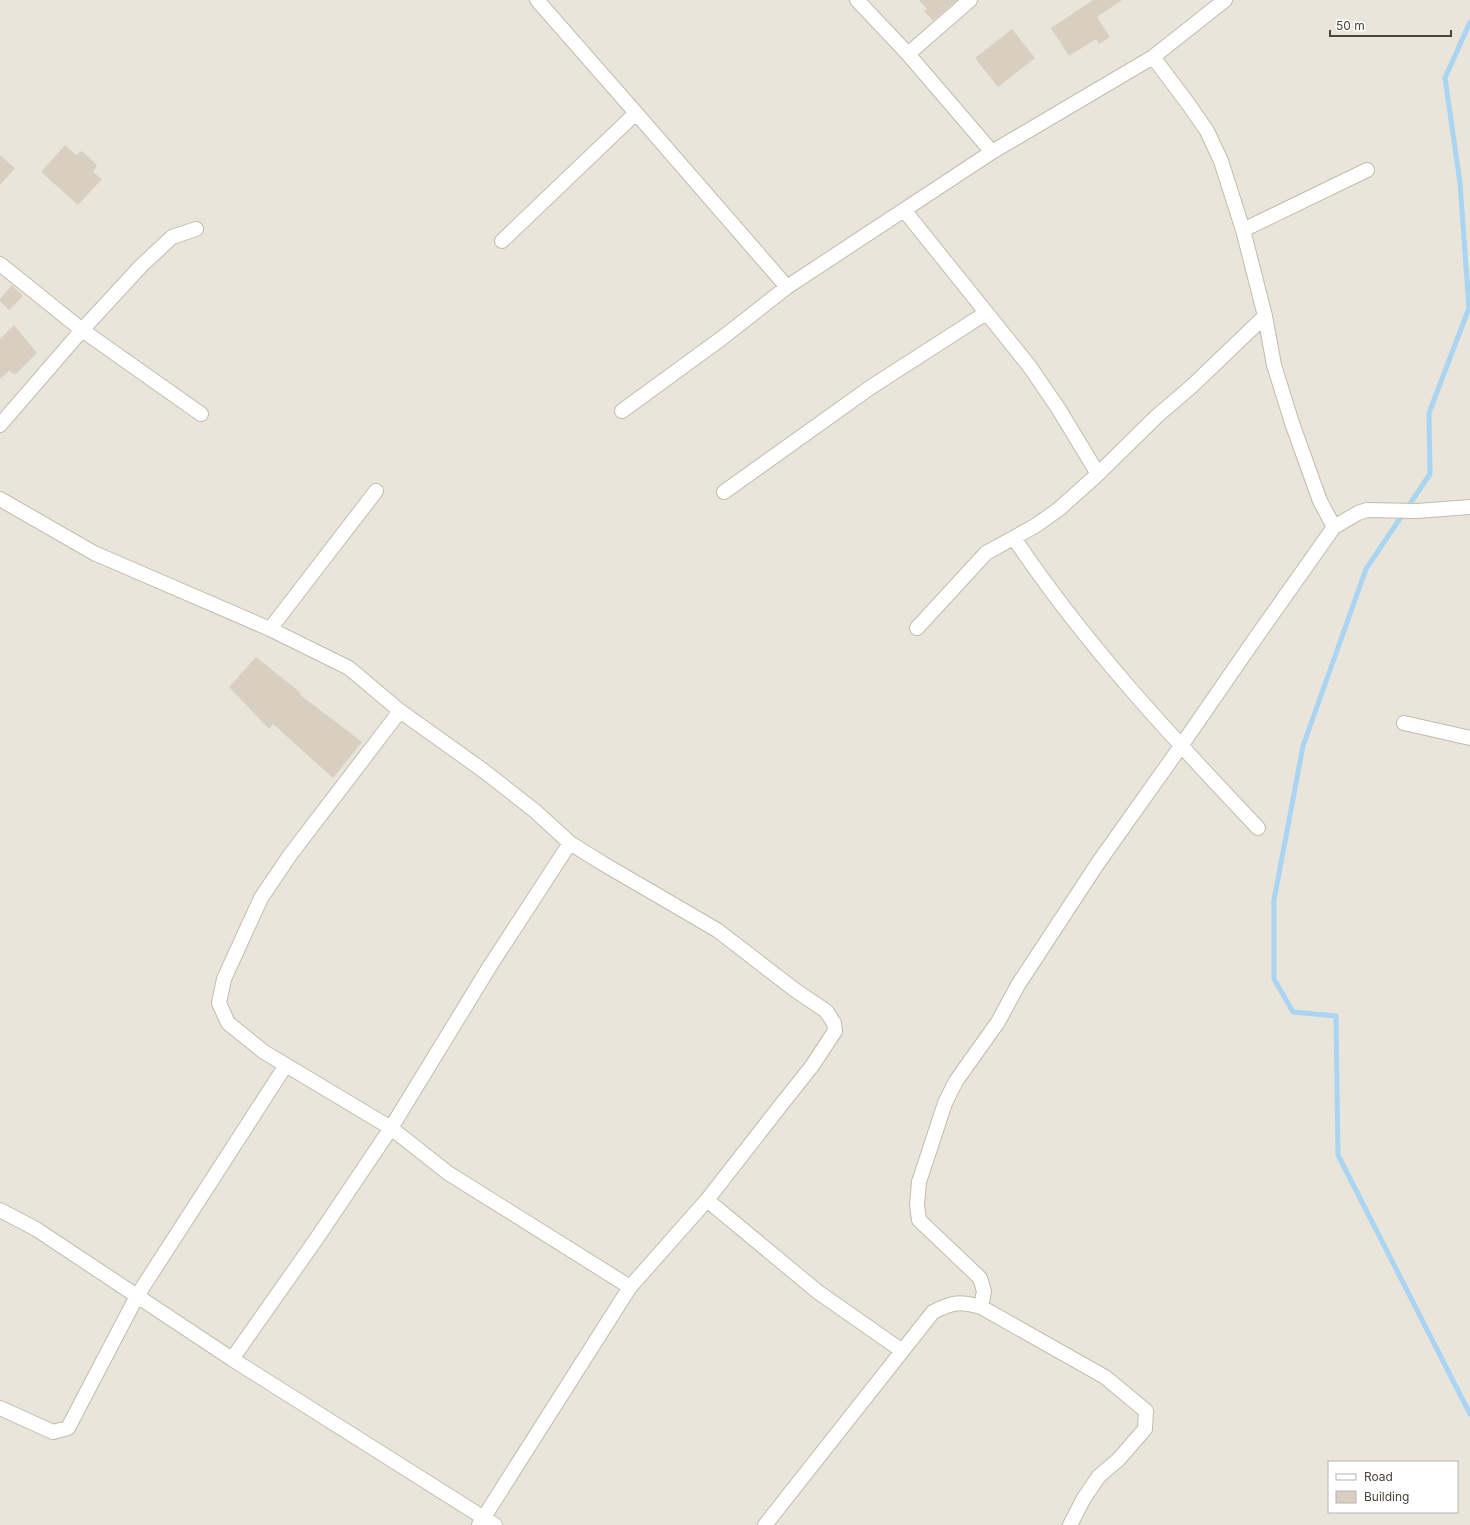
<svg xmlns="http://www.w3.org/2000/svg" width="1470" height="1525" viewBox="0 0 1470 1525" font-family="Inter,sans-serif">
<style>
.residential{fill:#eae5da;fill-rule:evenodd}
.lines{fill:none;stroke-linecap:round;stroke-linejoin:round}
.stream{stroke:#a9d4f2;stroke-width:5}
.building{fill:#d8cfc1}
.minor-casing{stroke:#c2bbae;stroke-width:16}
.minor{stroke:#fff;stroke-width:14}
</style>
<rect width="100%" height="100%" fill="#f6f3ec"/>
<path class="residential" d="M 0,0 L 1470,0 L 1470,1525 L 0,1525 ZM 1329,1462 L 1457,1462 L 1457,1512 L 1329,1512 Z"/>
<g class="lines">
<path class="stream" d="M 1470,22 L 1445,78 L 1460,183 L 1469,308 L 1429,413 L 1430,474 L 1366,569 L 1303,746 L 1274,900 L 1274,979 L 1293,1012 L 1336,1016 L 1338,1155 L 1470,1414"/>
</g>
<path class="building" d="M 919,0 L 957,0 L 933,21 L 924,11 L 927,9 Z
M 1093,0 L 1122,0 L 1097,17 L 1110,37 L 1099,44 L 1096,39 L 1069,56 L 1051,28 Z
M 1012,29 L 1035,58 L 998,87 L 975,58 Z
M 65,145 L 76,155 L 82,151 L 97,165 L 93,172 L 102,179 L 78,205 L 41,172 Z
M 0,155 L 15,168 L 0,185 Z
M 12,285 L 23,296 L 9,310 L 0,301 L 0,299 Z
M 14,325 L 37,353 L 15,375 L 9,371 L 0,379 L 0,339 Z
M 256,657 L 301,693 L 299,694 L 362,742 L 333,778 L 273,724 L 269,729 L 229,687 Z"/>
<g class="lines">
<defs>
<path id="minor" d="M 537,0 L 636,113 L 787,287
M 857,0 L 908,54 L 992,152
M 908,54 L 970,0
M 904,210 L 1030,367 L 1058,408 L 1098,474
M 1243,230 L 1367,170
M 502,241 L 636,113
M 0,264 L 82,330 L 201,414
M 622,411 L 722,338 L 787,287 L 992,152 L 1153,57 L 1225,0
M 0,425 L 82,330 L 141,266 L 172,237 L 196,229
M 724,492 L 871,387 L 986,313
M 0,499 L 94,553 L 270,629 L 349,668 L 400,711 L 484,771 L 535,811 L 570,843 L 602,863 L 717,930 L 795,990 L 826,1011 L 834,1023 L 835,1031 L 812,1066 L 781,1105 L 707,1200 L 630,1287 L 479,1525
M 1334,527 L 1358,513 L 1367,510 L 1417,511 L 1470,507
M 1014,538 C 1084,643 1171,736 1258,828
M 917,628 L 986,553 L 1035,526 L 1059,509 L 1098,474 L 1157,416 L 1192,386 L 1265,316
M 270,629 L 376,491
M 400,711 L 290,855 L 261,898 L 224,979 L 219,1003 L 228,1023 L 264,1052 L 391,1128 L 448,1173 L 630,1287
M 1404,723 L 1470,738
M 707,1200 L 818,1292 L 901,1350
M 0,1210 L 36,1229 L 232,1359 L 495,1525
M 981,1307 L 984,1291 L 980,1278 L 919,1220 L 917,1205 L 919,1182 L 945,1103 L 956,1081 L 998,1022 L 1018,985 L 1098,863 L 1181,746 L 1257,636 L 1334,527 L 1320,501 L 1292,423 L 1274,365 L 1265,316 L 1243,230 L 1221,161 L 1207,131 L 1189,105 L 1153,57
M 232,1359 L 317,1238 L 391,1128 L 490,966 L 570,843
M 0,1408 L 53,1432 L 68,1428 L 137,1296 L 286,1065
M 765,1525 L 933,1312 C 953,1302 959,1301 981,1307 L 1105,1377 L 1146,1411 L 1145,1429 L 1118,1460 L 1099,1476 L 1084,1498 L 1070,1525"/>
</defs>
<use href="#minor" class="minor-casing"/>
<use href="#minor" class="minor"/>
</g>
<rect x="1328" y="1461" width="130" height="52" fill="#ffffff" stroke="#b7b4b0"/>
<rect x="1336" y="1474" width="20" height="6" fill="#ffffff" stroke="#b7b4b0"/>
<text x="1364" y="1481" font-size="12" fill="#4b4439">Road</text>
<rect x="1336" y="1491" width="20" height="12" fill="#d8cfc1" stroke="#b7b4b0"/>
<text x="1364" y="1501" font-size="12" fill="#4b4439">Building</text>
<path d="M1330 30v6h121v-6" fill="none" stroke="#4b4439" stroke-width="2"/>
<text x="1336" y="30" font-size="12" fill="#4b4439" stroke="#ffffff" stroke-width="3" paint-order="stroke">50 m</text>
</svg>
